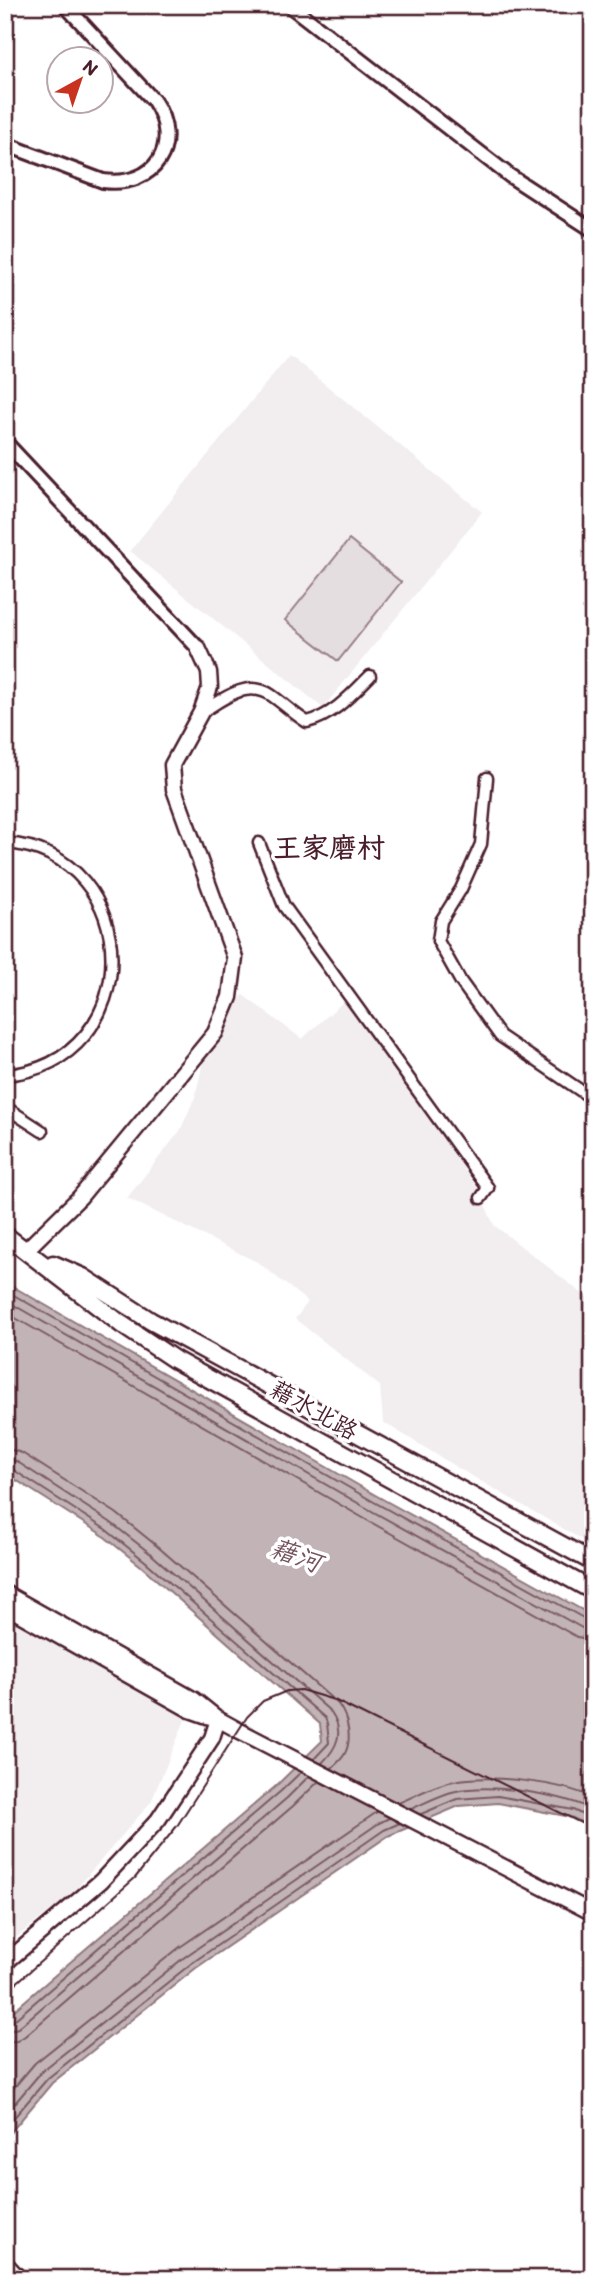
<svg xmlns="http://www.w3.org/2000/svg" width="598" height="2284" viewBox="0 0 598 2284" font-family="Itim,'LXGW WenKai TC',sans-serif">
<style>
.built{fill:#f2eeef}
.green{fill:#e5dee0;stroke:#987e86;stroke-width:2}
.water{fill:#c1b3b6;stroke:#91787e;stroke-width:2}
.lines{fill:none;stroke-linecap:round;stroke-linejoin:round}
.shore{stroke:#7a5a63;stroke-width:2}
.minor-casing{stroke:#4a1f2b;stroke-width:15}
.tertiary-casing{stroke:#4a1f2b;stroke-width:18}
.secondary-casing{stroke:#4a1f2b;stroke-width:19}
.primary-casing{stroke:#4a1f2b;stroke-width:21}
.trunk-casing{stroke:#4a1f2b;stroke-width:23}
.minor{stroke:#fff;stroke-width:10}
.tertiary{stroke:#fff;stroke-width:12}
.secondary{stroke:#fff;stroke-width:14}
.primary{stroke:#fff;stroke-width:16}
.trunk{stroke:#fff;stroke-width:18}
.tram{stroke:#4a1f2b;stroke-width:2}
.labels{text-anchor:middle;stroke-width:7;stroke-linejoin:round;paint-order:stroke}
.street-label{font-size:24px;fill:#4a1f2b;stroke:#fff}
.water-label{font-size:26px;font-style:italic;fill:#74535c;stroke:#fff}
.quarter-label{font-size:28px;font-weight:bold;fill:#4a1f2b;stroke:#fff}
</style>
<rect width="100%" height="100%" fill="#fff"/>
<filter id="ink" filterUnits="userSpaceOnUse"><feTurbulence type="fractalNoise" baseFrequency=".0143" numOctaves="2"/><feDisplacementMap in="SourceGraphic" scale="14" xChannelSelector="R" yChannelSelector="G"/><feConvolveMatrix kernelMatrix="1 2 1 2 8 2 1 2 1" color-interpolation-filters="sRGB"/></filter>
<g filter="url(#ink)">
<path class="built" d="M 289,355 L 482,512 L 323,708 L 130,551 Z
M 243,995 L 302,1039 L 345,1000 L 478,1189 L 494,1225 L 593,1302 L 593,1546 L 458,1468 L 383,1422 L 380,1386 L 295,1319 L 308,1302 L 259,1263 L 127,1198 L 180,1131 L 195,1097 L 206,1049 Z
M 5,1615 L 186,1718 L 151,1802 L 71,1895 L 5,1946 Z"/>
<path class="green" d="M 349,540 L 401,582 L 338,661 L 285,620 Z"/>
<path class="water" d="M 5,1282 L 377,1496 L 593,1616 L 593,1828 L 571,1817 L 498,1803 L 459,1806 L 388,1836 L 196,1968 L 52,2083 L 5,2139 L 5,2018 L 276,1786 L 322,1741 L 320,1724 L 141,1566 L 101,1534 L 5,1473 Z"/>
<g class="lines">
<path class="shore" d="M 5,1290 L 374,1502 L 587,1620 L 593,1621
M 5,1300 L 370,1510 L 582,1628 L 593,1630
M 5,1312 L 365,1519 L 577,1637 L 593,1640
M 5,1448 L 22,1453 L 116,1513 L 157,1546 L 338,1704 C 348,1717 353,1741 344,1755 C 341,1760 336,1764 332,1768
M 5,1459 L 16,1461 L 110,1522 L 151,1554 L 331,1712 C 345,1732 337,1748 322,1763
M 5,1468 L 12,1469 L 105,1529 L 145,1561 L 325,1718 L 327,1723 L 329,1743 L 314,1759
M 398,1803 C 416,1796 435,1784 454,1781 C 488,1774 562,1782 593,1798
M 411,1809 C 425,1803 441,1794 456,1791 C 491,1783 561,1794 593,1810
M 421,1814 L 457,1799 L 498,1796 L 573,1810 L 593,1820
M 5,2023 L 13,2021 L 281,1791 L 301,1772
M 5,2032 L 18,2028 L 287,1798 L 309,1776
M 5,2042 L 17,2041 L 25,2036 L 293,1806 L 319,1781
M 5,2098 L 35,2063 L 180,1947 L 377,1812
M 5,2115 L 42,2071 L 186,1956 L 379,1823 L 389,1818
M 5,2128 L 48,2078 L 192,1963 L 384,1830 L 400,1823"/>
<defs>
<path id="minor" d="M 202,712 C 223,699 247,679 271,695 C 284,704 294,714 307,722 C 333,716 352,694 370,676
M 487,778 L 481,844 L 461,889 L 441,921 L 438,941 L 461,982 L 500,1036 L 593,1099
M 5,843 C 146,853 148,1063 5,1075
M 259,843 L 284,906 L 488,1188 L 481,1198
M 5,1107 L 42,1131"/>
<path id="tertiary" d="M 289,5 L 510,176 L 593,230
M 5,144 L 103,181 C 155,188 183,145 154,101 L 65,5
M 5,442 L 198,648"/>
<path id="secondary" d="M 25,1251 L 80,1197 L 215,1033 L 230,997 L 235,958 L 174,789 L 172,765 L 201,712 L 210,687 L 209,672 L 198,648
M 5,1593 L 193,1699 L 218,1719 L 238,1730 L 593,1913
M 5,1606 L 190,1710 L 210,1717
M 5,1963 L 101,1881 L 158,1820 L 212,1738 L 218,1719"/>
<path id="primary" d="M 5,1235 L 121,1324 L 175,1360 L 593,1591
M 53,1264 L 83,1277 L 151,1321 L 593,1562"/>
<path id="trunk" d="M 5,2266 L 17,2279"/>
</defs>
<use href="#minor" class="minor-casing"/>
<use href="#tertiary" class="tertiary-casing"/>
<use href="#secondary" class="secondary-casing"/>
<use href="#primary" class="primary-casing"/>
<use href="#trunk" class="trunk-casing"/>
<use href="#minor" class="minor"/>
<use href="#tertiary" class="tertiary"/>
<use href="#secondary" class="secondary"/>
<use href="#primary" class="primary"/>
<use href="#trunk" class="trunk"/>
<path class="tram" d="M 5,1993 L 135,1878 L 177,1826 L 247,1717 L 263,1701 L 287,1691 L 301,1690 L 334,1700 L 593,1829"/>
</g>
</g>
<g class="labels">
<g class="street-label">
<text transform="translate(314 1410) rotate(29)" y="8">藉水北路</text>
</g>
<g class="water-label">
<text transform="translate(296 1555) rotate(20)" y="9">藉河</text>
</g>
<g class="quarter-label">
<text x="329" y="857">王家磨村</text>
</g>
</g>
<rect width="598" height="2284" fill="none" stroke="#fff" stroke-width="28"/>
<rect x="14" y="14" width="570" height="2256" fill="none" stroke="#4a1f2b" stroke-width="2.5" filter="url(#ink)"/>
<g transform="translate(80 80) rotate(40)"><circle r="33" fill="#ffffff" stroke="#b7a5aa" stroke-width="2"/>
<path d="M0-5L12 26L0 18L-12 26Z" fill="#c8321e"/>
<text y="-10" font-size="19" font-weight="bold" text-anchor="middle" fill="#4a1f2b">N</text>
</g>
</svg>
